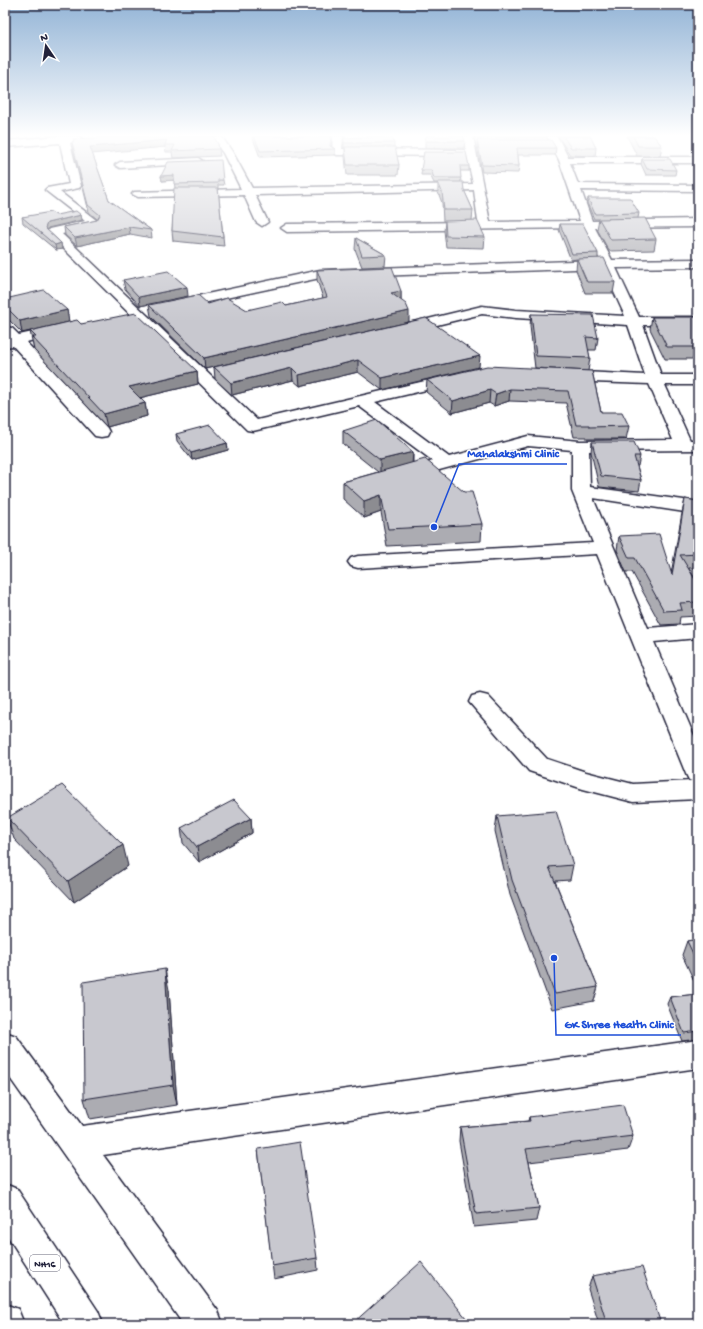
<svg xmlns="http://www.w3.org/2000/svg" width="703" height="1329" viewBox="0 0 703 1329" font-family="'Gochi Hand',sans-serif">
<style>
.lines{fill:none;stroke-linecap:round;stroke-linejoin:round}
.minor-casing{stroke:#22223b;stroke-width:3}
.highway-casing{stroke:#22223b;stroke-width:3}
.minor{fill:#fff;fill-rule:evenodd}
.highway{fill:#fff;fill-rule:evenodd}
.wall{fill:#acacb2;stroke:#22223b}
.shaded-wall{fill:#8c8c91;stroke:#22223b}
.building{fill:#c8c8cf;stroke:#22223b}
.labels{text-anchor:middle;stroke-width:3;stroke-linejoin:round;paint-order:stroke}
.shield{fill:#fff;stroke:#646476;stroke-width:1}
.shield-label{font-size:10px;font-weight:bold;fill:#22223b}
.leader{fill:none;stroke:#1d4ed8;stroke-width:1.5}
.callout-dot{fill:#1d4ed8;stroke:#fff;stroke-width:1.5}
.callout-label{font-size:12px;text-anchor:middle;font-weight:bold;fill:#1d4ed8;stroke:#fff;stroke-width:3;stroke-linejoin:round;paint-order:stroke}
</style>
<rect width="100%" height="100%" fill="#fff"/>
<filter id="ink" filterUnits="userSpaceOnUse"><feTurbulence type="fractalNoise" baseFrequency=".025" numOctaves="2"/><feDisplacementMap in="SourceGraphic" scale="8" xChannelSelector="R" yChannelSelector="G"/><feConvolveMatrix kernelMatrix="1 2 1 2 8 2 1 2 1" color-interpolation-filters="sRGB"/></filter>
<g filter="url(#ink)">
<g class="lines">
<defs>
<path id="minor" d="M 58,136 L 78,136 L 83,139 L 82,141 L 70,143 L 81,186 L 79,188 L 60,192 L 100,223 L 98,226 L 62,234 L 257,420 L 455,374 L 460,376 L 463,379 L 460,382 L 375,402 L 449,457 L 528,436 L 580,441 L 673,440 L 649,384 L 563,381 L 558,379 L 555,376 L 558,373 L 563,371 L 645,375 L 628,325 L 516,318 L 482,314 L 404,333 L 399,332 L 397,329 L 399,326 L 482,306 L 516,310 L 625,316 L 603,268 L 320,278 L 174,309 L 169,308 L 167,305 L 169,302 L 174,301 L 320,270 L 600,260 L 583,228 L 287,232 L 281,228 L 287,224 L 478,222 L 474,190 L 255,195 L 268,222 L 262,226 L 256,222 L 244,195 L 138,197 L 132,194 L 134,192 L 241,189 L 223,153 L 214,141 L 190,139 L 185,136 L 222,137 L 233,153 L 252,188 L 473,184 L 467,156 L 337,155 L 332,152 L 333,136 L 343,136 L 342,149 L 466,150 L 463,136 L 473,136 L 490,222 L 580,221 L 559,160 L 547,136 L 557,136 L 568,157 L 698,157 L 698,163 L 570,163 L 578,184 L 698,185 L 698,191 L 581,190 L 592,221 L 698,219 L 698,227 L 595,228 L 612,260 L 698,259 L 698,267 L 616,268 L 639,317 L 698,317 L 698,325 L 643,325 L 661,375 L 698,375 L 698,385 L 665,385 L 690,440 L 698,440 L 698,450 L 589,451 L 590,487 L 698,502 L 698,514 L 593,498 L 648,628 L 698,624 L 698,638 L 654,642 L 698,745 L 698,799 L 633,802 L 583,789 L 529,771 L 469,702 L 472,696 L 480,694 L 488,696 L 547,759 L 586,772 L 633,784 L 692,781 L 689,780 L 686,774 L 597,554 L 358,568 L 351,566 L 348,562 L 351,558 L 358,556 L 593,543 L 572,491 L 572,450 L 528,446 L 406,479 L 400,478 L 397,474 L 400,470 L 433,461 L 359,406 L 253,431 L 247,430 L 47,232 L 49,229 L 85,221 L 45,190 L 47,188 L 69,184 L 60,143 L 5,147 L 5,141 Z
M 198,158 L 203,161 L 202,163 L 120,168 L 115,165 L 120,162 Z
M 60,326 L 65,327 L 67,330 L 65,333 L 26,342 L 107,428 L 109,432 L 107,436 L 101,437 L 95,436 L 13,346 L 5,347 L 5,327 L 12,328 L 19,335 Z
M 5,1032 L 16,1036 L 82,1126 L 698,1040 L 698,1068 L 103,1155 L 218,1311 L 223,1324 L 183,1324 L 5,1071 Z"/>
<path id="highway" d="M 5,1184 L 17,1189 L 98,1311 L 103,1324 L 64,1324 L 5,1232 Z
M 5,1304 L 18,1309 L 24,1324 L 5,1324 Z"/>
</defs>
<use href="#minor" class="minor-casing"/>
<use href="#highway" class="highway-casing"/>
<use href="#minor" class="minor"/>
<use href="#highway" class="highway"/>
</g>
<path class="wall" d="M 252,136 L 332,136 L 331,146 L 335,149 L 335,155 L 260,157 Z
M 474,136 L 547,136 L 546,138 L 475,138 Z
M 558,136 L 590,136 L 596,148 L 595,156 L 570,155 Z
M 627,136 L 654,136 L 662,146 L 660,156 L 637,156 Z
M 344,138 L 394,143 L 394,147 L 399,165 L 398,175 L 347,175 L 345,157 L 345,148 L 344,148 Z
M 477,140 L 556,148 L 555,155 L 518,155 L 519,166 L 518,173 L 482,172 L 477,146 Z
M 74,141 L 218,144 L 220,156 L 173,158 L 172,152 L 166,152 L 165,147 L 92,153 L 109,200 L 151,230 L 152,238 L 130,234 L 77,246 L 65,235 L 64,227 L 98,220 L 89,212 L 73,148 L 72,142 Z
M 425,141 L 465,141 L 464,148 L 425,148 Z
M 424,152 L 469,166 L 469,171 L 460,171 L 461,182 L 464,190 L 473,210 L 472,220 L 485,237 L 484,248 L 446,247 L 444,231 L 445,221 L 443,221 L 442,203 L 438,192 L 438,183 L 434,183 L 430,175 L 421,175 Z
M 642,159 L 676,170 L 675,175 L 646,175 L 641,164 Z
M 161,176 L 223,180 L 224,185 L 218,185 L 218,188 L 224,246 L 173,241 L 172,231 L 175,188 L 174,180 L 162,181 Z
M 588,198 L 639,213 L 638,218 L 656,239 L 654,250 L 609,251 L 597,229 L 599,219 L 594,219 L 587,203 Z
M 56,215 L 81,215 L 82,220 L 48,228 L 47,230 L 61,243 L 62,249 L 56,250 L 23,223 L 22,217 Z
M 560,224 L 598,253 L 598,258 L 615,282 L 613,293 L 585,293 L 576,270 L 577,259 L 571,260 L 559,230 Z
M 356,238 L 386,255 L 385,266 L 362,267 L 355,249 Z
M 317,270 L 401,291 L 401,300 L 409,322 L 205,369 L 151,316 L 149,305 L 208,304 L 247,310 L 286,306 L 323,298 L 317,280 Z
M 123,280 L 188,296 L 140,306 L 125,289 Z
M 5,299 L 67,310 L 69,322 L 81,324 L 197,371 L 198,384 L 139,398 L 145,403 L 147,416 L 107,427 L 34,350 L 30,331 L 22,333 L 5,316 Z
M 531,314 L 598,338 L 596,350 L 588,350 L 590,358 L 588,371 L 535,368 L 530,326 Z
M 652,317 L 698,317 L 698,359 L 665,359 L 650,329 Z
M 426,318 L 479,367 L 382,390 L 358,372 L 300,386 L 293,380 L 232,395 L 215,379 L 214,367 Z
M 592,371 L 601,412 L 629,426 L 626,439 L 587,439 L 587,437 L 574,437 L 566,403 L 509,401 L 494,406 L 489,403 L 452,413 L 426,392 L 427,380 Z
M 343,431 L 413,452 L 413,462 L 482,524 L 481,541 L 387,546 L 381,512 L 364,518 L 343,499 L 343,482 L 378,472 L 343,444 Z
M 176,434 L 227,443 L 228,450 L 192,460 L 177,441 Z
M 592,442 L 640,456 L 638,466 L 637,466 L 641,480 L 639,491 L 599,487 L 591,452 Z
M 685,499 L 698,501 L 698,568 L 689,568 L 698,584 L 698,616 L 680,617 L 679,624 L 661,625 L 632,572 L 626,572 L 617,550 L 619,536 L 671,574 L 682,513 Z
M 497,816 L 573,865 L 570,880 L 555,881 L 598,987 L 594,1001 L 552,1009 L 510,895 L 495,831 Z
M 7,818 L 128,866 L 74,902 L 14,839 Z
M 251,818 L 252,833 L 199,862 L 183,843 L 181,828 Z
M 698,939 L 698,987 L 697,987 L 682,955 L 687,941 Z
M 169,990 L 177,1105 L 90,1119 L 84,1099 Z
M 698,994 L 698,1039 L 682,1041 L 667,1004 L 670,997 Z
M 529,1117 L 633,1136 L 628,1150 L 529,1162 L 539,1208 L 536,1221 L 474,1227 L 459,1141 L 460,1127 L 528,1121 Z
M 258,1149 L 317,1258 L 318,1270 L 274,1279 Z
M 592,1276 L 660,1321 L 659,1324 L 599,1324 L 588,1289 Z"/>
<path class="shaded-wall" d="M 167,140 L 165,145 L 165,147 L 91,154 L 90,147 Z
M 174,175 L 175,180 L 162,181 L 161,176 Z
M 81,215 L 82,220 L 48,228 L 46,233 L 45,228 L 47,223 Z
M 129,227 L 130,234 L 77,246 L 75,238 Z
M 61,243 L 62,249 L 56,250 L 55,245 Z
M 187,287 L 188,296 L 140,306 L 139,297 Z
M 401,291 L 401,301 L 391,293 Z
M 67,310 L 69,322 L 22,333 L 20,321 Z
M 409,311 L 409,322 L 205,369 L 204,358 Z
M 480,356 L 479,367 L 382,390 L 382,378 Z
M 358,360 L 358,372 L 300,386 L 299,375 Z
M 292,368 L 293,380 L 232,395 L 231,383 Z
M 197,371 L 198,384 L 131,400 L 129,387 Z
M 510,389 L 509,401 L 494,406 L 496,394 Z
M 490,390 L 489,403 L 452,413 L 453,401 Z
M 145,403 L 147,416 L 107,427 L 104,414 Z
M 227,443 L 228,450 L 192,460 L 191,453 Z
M 413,452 L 412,465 L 380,474 L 380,460 Z
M 381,495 L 381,512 L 364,518 L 364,501 Z
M 251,818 L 252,833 L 199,862 L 197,847 Z
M 123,845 L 128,866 L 74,902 L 68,881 Z
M 165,969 L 169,990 L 177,1105 L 173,1085 Z"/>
<path class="building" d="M 131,136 L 213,136 L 218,144 L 219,149 L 172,151 L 175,145 L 165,145 L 167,140 L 90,147 L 109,200 L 151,230 L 129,227 L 75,238 L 64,227 L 97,220 L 100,215 L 88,205 L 72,142 L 74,141 L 73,139 Z
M 254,136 L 331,136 L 330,146 L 335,149 L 260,151 Z
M 392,136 L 394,143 L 344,143 L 344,138 Z
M 426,136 L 463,136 L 465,141 L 425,141 Z
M 563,136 L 590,136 L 596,148 L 571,148 Z
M 633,136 L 654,136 L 662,146 L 638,146 Z
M 477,140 L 551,140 L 556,148 L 517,148 L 519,166 L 482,165 Z
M 345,147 L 395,147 L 399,165 L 347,165 Z
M 424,152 L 466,152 L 469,166 L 460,166 L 461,178 L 434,178 L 431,170 L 421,170 Z
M 642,159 L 670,159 L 676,170 L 647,169 Z
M 221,160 L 223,180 L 218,180 L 218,183 L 174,184 L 174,175 L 161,176 L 168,162 Z
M 438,182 L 463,182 L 464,190 L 473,210 L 444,210 L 442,192 Z
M 174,188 L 218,188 L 223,237 L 172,231 Z
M 588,198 L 630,198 L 639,213 L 595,214 Z
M 76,211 L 81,215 L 47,223 L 45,228 L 61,243 L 55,245 L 22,217 L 51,212 L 56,215 Z
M 645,218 L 656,239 L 611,240 L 599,219 Z
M 477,220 L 485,237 L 446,236 L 445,221 Z
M 560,224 L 583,224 L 598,253 L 572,254 Z
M 356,238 L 386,255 L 362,256 Z
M 604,258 L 615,282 L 587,282 L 577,259 Z
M 392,267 L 401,291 L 391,293 L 406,304 L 409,311 L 204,358 L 149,305 L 198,295 L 208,304 L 227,298 L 247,310 L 282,302 L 286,306 L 327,297 L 317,270 Z
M 168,271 L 187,287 L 139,297 L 123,280 Z
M 44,290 L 67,310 L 20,321 L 5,306 L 5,299 Z
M 136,313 L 197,371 L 129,387 L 145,403 L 104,414 L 32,337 L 36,337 L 30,331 L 77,320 L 81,324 Z
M 531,314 L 593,315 L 598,338 L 586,337 L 590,358 L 536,356 Z
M 652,317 L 698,317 L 698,347 L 667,347 Z
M 426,318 L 480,356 L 382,378 L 358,360 L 299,375 L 292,368 L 231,383 L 214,367 Z
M 487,366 L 592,371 L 601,412 L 622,412 L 629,426 L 589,427 L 589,425 L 576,425 L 568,391 L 510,389 L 496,394 L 490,390 L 453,401 L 427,380 Z
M 377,420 L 413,452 L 380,460 L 343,431 Z
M 210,425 L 227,443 L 191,453 L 176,434 Z
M 592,442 L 634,442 L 640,456 L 634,456 L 641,480 L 601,476 Z
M 425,459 L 464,492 L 472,492 L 482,524 L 388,529 L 381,495 L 364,501 L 343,482 Z
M 685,499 L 698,501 L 698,526 L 693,525 L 698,534 L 698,554 L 680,555 L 698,584 L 698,602 L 680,603 L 682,610 L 664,611 L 635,558 L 629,558 L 619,536 L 659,534 L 672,575 Z
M 62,785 L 123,845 L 68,881 L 7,818 Z
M 234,800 L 251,818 L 197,847 L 181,828 Z
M 556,811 L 573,865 L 549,867 L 598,987 L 555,994 L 512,880 L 497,816 Z
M 698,939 L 698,964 L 687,941 Z
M 165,969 L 173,1085 L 84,1099 L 83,982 Z
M 698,994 L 698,1031 L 684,1033 L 670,997 Z
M 623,1105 L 633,1136 L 526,1149 L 539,1208 L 476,1214 L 460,1127 L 530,1121 L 529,1117 Z
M 300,1142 L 317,1258 L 272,1266 L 258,1149 Z
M 421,1262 L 471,1324 L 352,1324 Z
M 642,1267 L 660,1321 L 643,1324 L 607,1324 L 592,1276 Z"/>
</g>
<linearGradient id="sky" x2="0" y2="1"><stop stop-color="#93b4d6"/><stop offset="0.42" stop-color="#fff"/><stop offset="1" stop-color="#fff" stop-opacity="0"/></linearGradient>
<rect width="703" height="322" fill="url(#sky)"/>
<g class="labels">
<rect class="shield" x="30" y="1255" width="30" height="16" rx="3"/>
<g class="shield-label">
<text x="45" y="1267">NH16</text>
</g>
</g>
<path class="leader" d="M434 527L459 464H567M554 958L556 1035H681"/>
<g class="callout-dot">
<circle cx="434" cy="527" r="4"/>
<circle cx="554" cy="958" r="4"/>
</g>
<g class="callout-label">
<text x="513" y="457">Mahalakshmi Clinic</text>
<text x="619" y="1028">GK Shree Health Clinic</text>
</g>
<rect width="703" height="1329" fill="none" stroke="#fff" stroke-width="20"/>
<rect x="10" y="10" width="683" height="1309" fill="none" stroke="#22223b" stroke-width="1.5" filter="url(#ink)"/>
<g transform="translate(46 46) rotate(347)" stroke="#ffffff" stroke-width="3" paint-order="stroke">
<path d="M0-3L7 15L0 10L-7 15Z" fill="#22223b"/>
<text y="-6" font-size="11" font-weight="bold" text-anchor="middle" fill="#22223b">N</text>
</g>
</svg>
